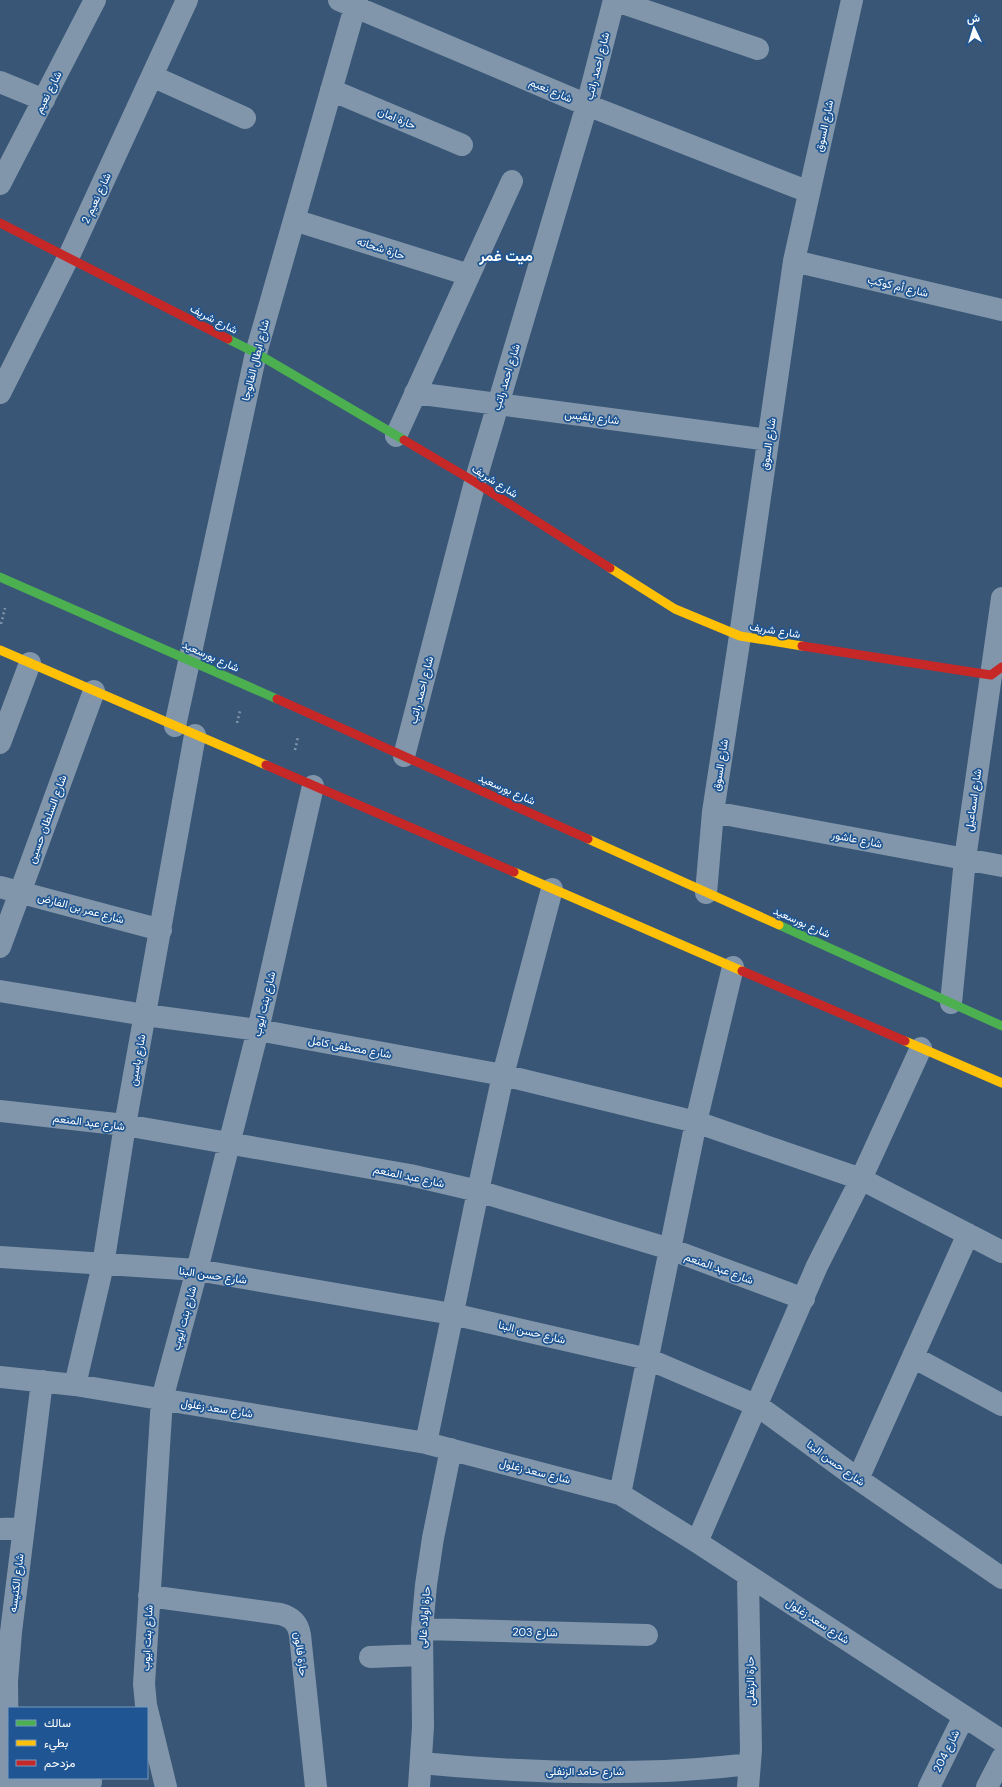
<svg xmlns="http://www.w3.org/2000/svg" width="1002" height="1787" viewBox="0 0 1002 1787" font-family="'DM Sans',Vazirmatn,sans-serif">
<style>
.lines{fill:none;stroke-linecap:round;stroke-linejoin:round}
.path{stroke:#8196aa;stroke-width:2.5;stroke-dasharray:2 3;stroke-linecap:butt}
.street{stroke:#8196aa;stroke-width:22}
.fast{stroke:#4caf50;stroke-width:9}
.slow{stroke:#ffc107;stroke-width:9}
.jam{stroke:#c62828;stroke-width:9}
.labels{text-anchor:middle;stroke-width:3.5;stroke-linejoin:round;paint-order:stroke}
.street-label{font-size:11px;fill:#fff;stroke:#1e5592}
.district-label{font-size:15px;font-weight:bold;fill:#fff;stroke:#1e5592}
</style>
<rect width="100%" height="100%" fill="#395677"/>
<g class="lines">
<path class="path" d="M 1,624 L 5,608
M 237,723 L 240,711
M 295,750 L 298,737"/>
<path class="street" d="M 339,0 L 587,105 L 809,192
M 614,0 L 758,49
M 152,76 L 245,118
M 0,82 L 44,100
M 331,90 L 462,145
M 0,184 L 95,0
M 294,220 L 469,275
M 794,261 L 1002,310
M 0,393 L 68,258 L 187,0
M 415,393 L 768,440
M 396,436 L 512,181
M 175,726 L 256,353 L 357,0
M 0,743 L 30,663
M 404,756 L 475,482 L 587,105 L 614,0
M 713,812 L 1002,866
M 0,887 L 161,930
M 706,893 L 713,812 L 740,636 L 794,261 L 852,0
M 0,947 L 94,691
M 0,991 L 145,1015 L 258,1030 L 503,1075 L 696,1122 L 861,1179 L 1002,1252
M 951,1003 L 965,859 L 1002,598
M 0,1111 L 125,1125 L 410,1175 L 478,1191 L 670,1249 L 804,1299
M 0,1257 L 197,1270 L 452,1314 L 648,1359 L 758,1406 L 858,1479 L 1002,1578
M 913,1357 L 1002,1405
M 0,1377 L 75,1385 L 426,1443 L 620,1494 L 697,1542 L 1002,1741
M 75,1385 L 103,1265 L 125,1125 L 195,735
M 426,1443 L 478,1191 L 503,1075 L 552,889
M 858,1479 L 968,1234
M 620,1494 L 696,1122 L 733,967
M 0,1529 L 22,1528
M 697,1542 L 817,1266 L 861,1179 L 921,1048
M 149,1596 L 280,1614 C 292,1617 298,1623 300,1635 L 316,1787
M 422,1629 L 647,1635
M 370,1657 L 422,1655
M 421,1763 C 502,1771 584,1774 665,1771 C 693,1770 722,1767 750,1764
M 5,1783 L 91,1782
M 5,1787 L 8,1762 L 7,1681 L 11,1632 L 42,1381
M 166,1787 L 146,1705 L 144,1684 L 162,1399 L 197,1270 L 258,1030 L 313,786
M 419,1787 L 423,1727 L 422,1629 L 426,1585 L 433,1538 L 451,1449
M 748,1787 L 751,1750 L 748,1576
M 929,1787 L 964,1716
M 987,1787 L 1002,1758"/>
<path class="fast" d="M 228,339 L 256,353 L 404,440
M 0,577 L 277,699
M 779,925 L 1002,1026"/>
<path class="slow" d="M 610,568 L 675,609 L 740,636 L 802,646
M 0,650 L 266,765
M 588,839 L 779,925
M 514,872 L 742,971
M 905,1041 L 1002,1083"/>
<path class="jam" d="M 0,223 L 228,339
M 404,440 L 475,482 L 610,568
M 802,646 L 991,675 L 1002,667
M 277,699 L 588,839
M 266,765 L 514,872
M 742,971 L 905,1041"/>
</g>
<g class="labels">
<g class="street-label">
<text transform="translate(597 66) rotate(-76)" y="4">شارع احمد راتب</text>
<text transform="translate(551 90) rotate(23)" y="4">شارع نعيم</text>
<text transform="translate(48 92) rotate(-63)" y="4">شارع نعيم</text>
<text transform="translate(397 118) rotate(23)" y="4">حارة امان</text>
<text transform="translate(824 126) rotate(-78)" y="4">شارع السوق</text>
<text transform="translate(96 198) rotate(-65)" y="4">شارع نعيم 2</text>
<text transform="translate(381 248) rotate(18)" y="4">حارة شحاته</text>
<text transform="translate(898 286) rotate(13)" y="4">شارع أم كوكب</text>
<text transform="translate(214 319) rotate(27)" y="4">شارع شريف</text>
<text transform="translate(255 360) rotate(-76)" y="4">شارع ابطال الفالوجا</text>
<text transform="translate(506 377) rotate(-73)" y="4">شارع احمد راتب</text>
<text transform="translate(592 417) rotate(7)" y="4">شارع بلقيس</text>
<text transform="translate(768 444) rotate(-82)" y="4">شارع السوق</text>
<text transform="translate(495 481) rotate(32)" y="4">شارع شريف</text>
<text transform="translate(775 630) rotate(9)" y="4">شارع شريف</text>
<text transform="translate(211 656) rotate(24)" y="4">شارع بورسعيد</text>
<text transform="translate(421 690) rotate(-76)" y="4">شارع احمد راتب</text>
<text transform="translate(720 765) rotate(-81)" y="4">شارع السوق</text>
<text transform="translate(507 789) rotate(24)" y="4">شارع بورسعيد</text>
<text transform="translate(973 800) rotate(-82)" y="4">شارع اسماعيل</text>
<text transform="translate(47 819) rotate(-70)" y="4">شارع السلطان حسين</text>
<text transform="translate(857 839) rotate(11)" y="4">شارع عاشور</text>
<text transform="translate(81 908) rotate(15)" y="4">شارع عمر بن الفارض</text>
<text transform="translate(802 922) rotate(24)" y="4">شارع بورسعيد</text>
<text transform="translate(264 1004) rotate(-77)" y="4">شارع بنت ايوب</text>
<text transform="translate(350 1047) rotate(10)" y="4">شارع مصطفى كامل</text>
<text transform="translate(137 1060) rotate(-80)" y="4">شارع ياسين</text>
<text transform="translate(89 1122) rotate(7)" y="4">شارع عبد المنعم</text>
<text transform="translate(409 1176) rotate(12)" y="4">شارع عبد المنعم</text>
<text transform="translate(719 1268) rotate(20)" y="4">شارع عبد المنعم</text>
<text transform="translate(213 1275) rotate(8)" y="4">شارع حسن البنا</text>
<text transform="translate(184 1318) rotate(-75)" y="4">شارع بنت ايوب</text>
<text transform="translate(532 1332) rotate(13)" y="4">شارع حسن البنا</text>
<text transform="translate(217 1408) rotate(9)" y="4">شارع سعد زغلول</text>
<text transform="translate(836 1463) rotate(36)" y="4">شارع حسن البنا</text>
<text transform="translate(535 1471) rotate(14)" y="4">شارع سعد زغلول</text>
<text transform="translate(16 1583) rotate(-83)" y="4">شارع الكنيسه</text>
<text transform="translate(424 1617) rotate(-86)" y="4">حارة اولاد غالى</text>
<text transform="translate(818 1621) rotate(33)" y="4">شارع سعد زغلول</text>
<text transform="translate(535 1632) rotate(1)" y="4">شارع 203</text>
<text transform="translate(147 1638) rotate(-87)" y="4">شارع بنت ايوب</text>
<text transform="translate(301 1654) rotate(82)" y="4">حارة فالون</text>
<text transform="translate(750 1681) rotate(-91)" y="4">حارة الزنفلى</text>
<text transform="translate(946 1751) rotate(-64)" y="4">شارع 204</text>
<text x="585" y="1775">شارع حامد الزنفلى</text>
</g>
<g class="district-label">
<text x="506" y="261">ميت غمر</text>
</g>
</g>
<rect x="8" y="1707" width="140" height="72" fill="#1e5592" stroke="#7899be"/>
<rect x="16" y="1720" width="20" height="6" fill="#4caf50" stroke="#7899be"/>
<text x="44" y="1727" font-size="12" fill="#ffffff">سالك</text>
<rect x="16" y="1740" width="20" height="6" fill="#ffc107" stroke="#7899be"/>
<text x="44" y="1747" font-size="12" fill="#ffffff">بطيء</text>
<rect x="16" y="1760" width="20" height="6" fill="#c62828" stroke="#7899be"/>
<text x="44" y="1767" font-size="12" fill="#ffffff">مزدحم</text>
<g transform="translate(974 28) rotate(356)" stroke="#1e5592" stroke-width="3" paint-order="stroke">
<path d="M0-3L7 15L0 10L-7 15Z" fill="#ffffff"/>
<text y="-6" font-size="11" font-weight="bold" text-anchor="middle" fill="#ffffff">ش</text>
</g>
</svg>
